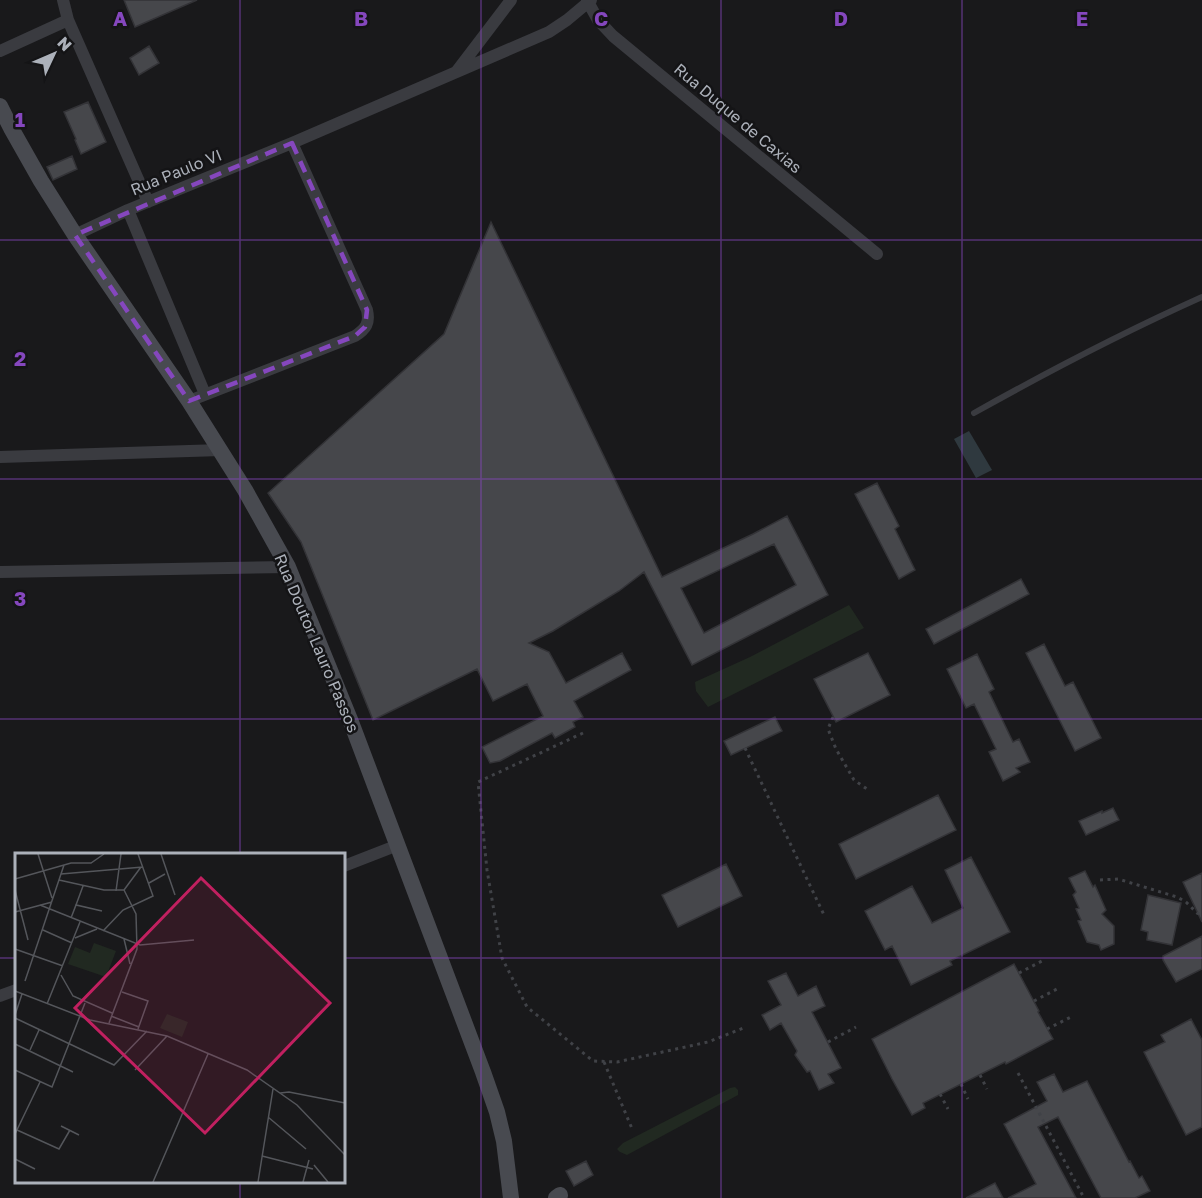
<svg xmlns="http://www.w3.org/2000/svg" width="1202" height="1198" viewBox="0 0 1202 1198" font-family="'Golos Text',sans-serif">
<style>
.green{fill:#212921}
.water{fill:#2f393f}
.building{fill:#46474b;stroke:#333337;stroke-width:1.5;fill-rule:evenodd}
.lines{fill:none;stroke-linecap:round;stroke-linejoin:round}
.path{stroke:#404247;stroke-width:3;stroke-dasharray:3 4.5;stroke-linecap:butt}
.lane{stroke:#3a3b40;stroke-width:6}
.street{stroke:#3a3b40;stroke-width:12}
.secondary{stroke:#484a50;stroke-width:16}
.marked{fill:none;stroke:#8547be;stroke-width:4.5;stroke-dasharray:12 8;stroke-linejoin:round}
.grid{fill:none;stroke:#8547be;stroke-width:1.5;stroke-opacity:0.55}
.labels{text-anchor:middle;stroke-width:5;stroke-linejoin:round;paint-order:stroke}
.street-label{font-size:16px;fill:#acb1ba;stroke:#141416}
.inset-road{fill:none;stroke:#54565b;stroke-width:1.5}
.view{fill:#c12060;fill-opacity:0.15;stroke:#c12060;stroke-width:3}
.inset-edge{fill:none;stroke:#acb1ba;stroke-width:3}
.grid-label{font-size:20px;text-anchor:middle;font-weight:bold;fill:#8547be;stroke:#141416;stroke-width:5;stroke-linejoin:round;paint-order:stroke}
</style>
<rect width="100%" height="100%" fill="#19191b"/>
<path class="green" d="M 849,605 L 864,628 L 708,707 L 696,691 L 695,682 L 750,657 Z
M 735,1087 L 738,1090 L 738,1095 L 627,1155 L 620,1152 L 617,1149 L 623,1143 L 730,1088 Z"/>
<path class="water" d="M 969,431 L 992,470 L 976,478 L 954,439 Z"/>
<path class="building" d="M 124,0 L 197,0 L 135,27 Z
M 149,46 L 159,63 L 139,75 L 130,58 Z
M 88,102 L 106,142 L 81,154 L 75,140 L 76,139 L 64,112 Z
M 72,156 L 77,169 L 53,180 L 47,167 Z
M 491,222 L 662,577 L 753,534 L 787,516 L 828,595 L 692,665 L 644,572 L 619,591 L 553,631 L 529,643 L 549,652 L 566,683 L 622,653 L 631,670 L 574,701 L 583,717 L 573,722 L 575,727 L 555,738 L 552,733 L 500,761 L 490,763 L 482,747 L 543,716 L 527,684 L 493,701 L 477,669 L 373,720 L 301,542 L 268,493 L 444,334 ZM 774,544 L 796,585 L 704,633 L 681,588 Z
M 877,483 L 899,526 L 895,529 L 915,570 L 899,579 L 855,494 Z
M 1021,579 L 1029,594 L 934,644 L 926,629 Z
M 1044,644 L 1065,686 L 1073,682 L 1101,738 L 1075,751 L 1026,653 Z
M 868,653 L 890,695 L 836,722 L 814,679 Z
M 977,654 L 994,689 L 989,692 L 1013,742 L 1019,739 L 1030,762 L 1016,768 L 1020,772 L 1003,781 L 989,752 L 996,749 L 974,704 L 966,708 L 947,669 Z
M 775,717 L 782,731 L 731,755 L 724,741 Z
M 938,795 L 956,830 L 856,879 L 839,844 Z
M 1113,808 L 1119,820 L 1086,835 L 1079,821 L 1102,811 L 1102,813 Z
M 971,857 L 1010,932 L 950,961 L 952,965 L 911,985 L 892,946 L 885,950 L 865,911 L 912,886 L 932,923 L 963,908 L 945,870 Z
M 726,864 L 742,896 L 678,927 L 662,895 Z
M 1085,871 L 1093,887 L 1095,885 L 1106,910 L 1102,914 L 1114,926 L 1114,944 L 1101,950 L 1099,945 L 1087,942 L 1078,921 L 1081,920 L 1076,909 L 1079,908 L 1073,895 L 1076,892 L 1069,878 Z
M 1202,873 L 1202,922 L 1183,882 Z
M 1148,895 L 1181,903 L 1172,945 L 1147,940 L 1148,932 L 1141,930 Z
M 1202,936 L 1202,969 L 1176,982 L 1163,960 L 1163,956 Z
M 1014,964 L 1039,1011 L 1038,1012 L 1053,1039 L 1006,1064 L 1005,1062 L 923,1103 L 925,1108 L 912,1115 L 892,1079 L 872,1039 Z
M 786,973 L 798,996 L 816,986 L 825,1006 L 812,1012 L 841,1068 L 828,1074 L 834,1083 L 819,1090 L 810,1071 L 807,1072 L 795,1055 L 797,1051 L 781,1023 L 770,1030 L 762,1015 L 781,1005 L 768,981 Z
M 1191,1019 L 1202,1040 L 1202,1127 L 1186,1135 L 1144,1052 L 1165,1042 L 1161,1035 Z
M 1054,1074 L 1063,1092 L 1087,1081 L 1129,1162 L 1130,1161 L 1139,1178 L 1142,1176 L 1150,1191 L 1135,1198 L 1101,1198 L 1058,1117 L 1038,1127 L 1076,1198 L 1008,1198 L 1036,1184 L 1004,1124 L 1047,1101 L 1037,1082 Z
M 586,1161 L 593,1175 L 574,1186 L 566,1171 Z
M 995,1183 L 1003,1198 L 966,1198 Z"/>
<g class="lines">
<path class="path" d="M 833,717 L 828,729 L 836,749 L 854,780 L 867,789
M 583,733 L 478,782 L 487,870 L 502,958 L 527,1007 L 593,1061 L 617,1062 L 708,1042 L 746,1027
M 745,748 L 824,915
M 1100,880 L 1118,879 L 1177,897 L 1186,902 L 1197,913 L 1202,915
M 1019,973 L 1042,961
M 1034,1001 L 1057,989
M 1047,1029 L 1071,1017
M 828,1042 L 856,1027
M 604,1062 L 633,1131
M 1018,1073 L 1084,1198
M 980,1075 L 987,1089
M 961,1084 L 968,1099
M 940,1094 L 948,1109"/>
<path class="lane" d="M 974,413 C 1049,371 1124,332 1202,297"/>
<path class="street" d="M 63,0 L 68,20 L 148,202
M 587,0 L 598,20 L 613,36 L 877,254
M 0,51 L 68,20
M 457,71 L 511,0
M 128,210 L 205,394
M 75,235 L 128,210 L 292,143 L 549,32 L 567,20 L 591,0
M 189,401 L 355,336 C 366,329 370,323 367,310 L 292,143
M 0,457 L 221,450
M 0,572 L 288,567
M 344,866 L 398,845
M 0,996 L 16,990"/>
<path class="secondary" d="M 0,106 L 11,128 L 41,181 L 75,235 L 189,401 L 245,490 L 288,567 L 351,722 L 483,1072 L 497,1112 L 504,1141 L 511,1198
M 556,1198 L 560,1195"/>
</g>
<path class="marked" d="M 292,143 L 367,310 L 365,327 L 355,336 L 189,401 L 75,235 Z"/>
<path class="grid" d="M 240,0 L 240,854M 481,0 L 481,1198M 721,0 L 721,1198M 962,0 L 962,1198M 0,240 L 1202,240M 0,479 L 1202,479M 0,719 L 1202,719M 0,958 L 16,958M 344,958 L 1202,958M 240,1182 L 240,1198"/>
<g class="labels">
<g class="street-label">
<text transform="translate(738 118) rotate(40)" y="6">Rua Duque de Caxias</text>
<text transform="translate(176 172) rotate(-22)" y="6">Rua Paulo VI</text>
<text transform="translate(317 643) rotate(67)" y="6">Rua Doutor Lauro Passos</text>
</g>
</g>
<g transform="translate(15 853)">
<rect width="330" height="330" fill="#19191b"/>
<path d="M 79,90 L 101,98 L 91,124 L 53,111 L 60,94 L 75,100 ZM 152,161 L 173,169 L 167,184 L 145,175 Z" fill="#212921"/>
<path class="inset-road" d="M 23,1 L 37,45M 146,1 L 160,42M 46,21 L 128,14M 0,26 L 56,10 L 76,10 L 89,1M 44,27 L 89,37 L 109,37M 134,30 L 150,21M 0,37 L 13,87M 109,37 L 126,14M 101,38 L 106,1M 25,52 L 125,92 L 179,87M 61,52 L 68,33M 0,59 L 37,49M 56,65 L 61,52 L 87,58M 28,77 L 57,90M 88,78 L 108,57 L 138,43 L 123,1M 60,85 L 82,76M 109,86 L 115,111M 0,96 L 48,113M 46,122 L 58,143 L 97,160M 10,128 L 49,12M 0,138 L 75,167 L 152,183 L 232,217 L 282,252 L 330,302M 107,139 L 133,148 L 123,176M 32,151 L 65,69M 0,162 L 7,141M 96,163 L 124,174M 0,165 L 99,212 L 132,178M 94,170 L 122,96 L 121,61 L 109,37M 0,191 L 58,219M 15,197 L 24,177M 0,217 L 37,234 L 70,150M 120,217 L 152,183M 265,240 L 274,239 L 330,250M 253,264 L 291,296M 46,273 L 64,282M 2,277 L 44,296 L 55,277M 0,281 L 25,229M 247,303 L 298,316M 0,306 L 20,316M 299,312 L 313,329M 138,329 L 193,201M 243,329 L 258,236M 288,329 L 294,307"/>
<path class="view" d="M 186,25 L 315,150 L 190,280 L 60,155 Z"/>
<rect width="330" height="330" class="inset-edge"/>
</g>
<g class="grid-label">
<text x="120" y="26">A</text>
<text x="361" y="26">B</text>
<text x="601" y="26">C</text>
<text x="841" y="26">D</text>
<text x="1082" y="26">E</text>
<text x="20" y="127">1</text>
<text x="20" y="366">2</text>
<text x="20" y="606">3</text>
</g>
<g transform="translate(54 54) rotate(46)" stroke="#141416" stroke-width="4.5" paint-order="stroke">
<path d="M0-4.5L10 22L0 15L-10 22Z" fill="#acb1ba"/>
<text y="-9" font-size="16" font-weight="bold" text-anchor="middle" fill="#acb1ba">N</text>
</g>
</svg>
